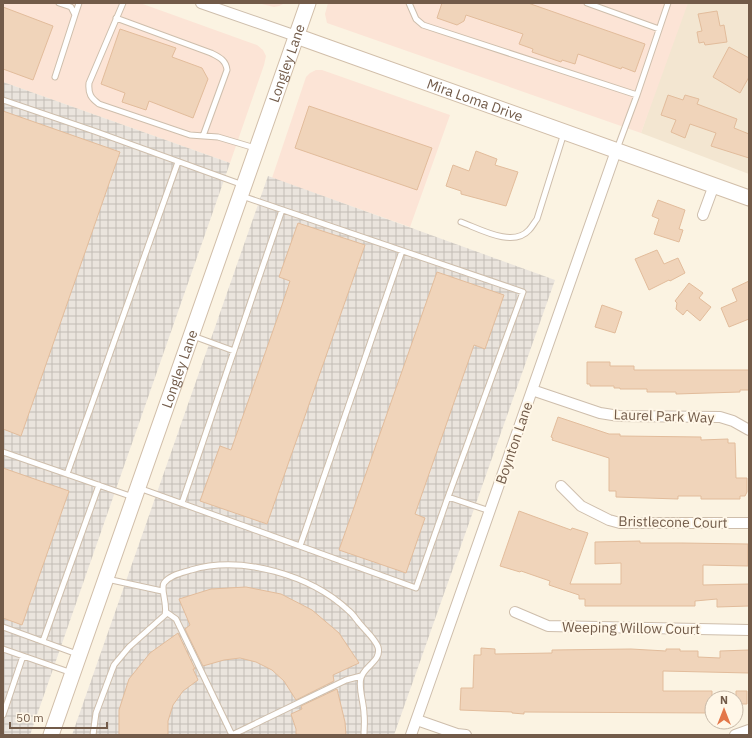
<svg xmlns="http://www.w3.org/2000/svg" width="752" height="738" viewBox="0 0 752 738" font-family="'IBM Plex Sans',sans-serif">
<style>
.residential{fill:#f3e6d1}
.commercial{fill:#fce4d6}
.industrial{fill:url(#industrial-grid)}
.building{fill:#f0d4ba;stroke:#e2bc9b}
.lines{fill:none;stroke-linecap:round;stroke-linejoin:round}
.lane-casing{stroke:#cebeac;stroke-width:7}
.street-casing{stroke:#cebeac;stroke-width:12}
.secondary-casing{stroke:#d1bea9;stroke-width:17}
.lane{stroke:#fff;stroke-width:5}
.street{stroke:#fff;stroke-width:10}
.secondary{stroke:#fff;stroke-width:15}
.labels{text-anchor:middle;stroke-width:4;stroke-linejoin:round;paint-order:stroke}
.street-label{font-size:14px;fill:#725b49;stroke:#fff7e8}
</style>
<defs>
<pattern id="industrial-grid" width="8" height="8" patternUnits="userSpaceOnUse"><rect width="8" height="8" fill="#eae4dd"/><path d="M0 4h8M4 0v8" fill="none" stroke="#c2bcb5"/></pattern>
</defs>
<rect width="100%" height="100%" fill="#fbf3e2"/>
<path class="residential" d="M 685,3 L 749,3 L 749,174 L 641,133 Z"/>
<path class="commercial" d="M 3,3 L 140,3 L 257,45 L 263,50 L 266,56 L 264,65 L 230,163 L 3,82 Z
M 258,3 L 285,3 L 279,6 L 274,7 Z
M 328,3 L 688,3 L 641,133 L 327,23 L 325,14 Z
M 316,70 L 322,70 L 450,115 L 410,227 L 272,178 L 306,77 L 310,73 Z"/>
<path class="industrial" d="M 3,82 L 230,163 L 30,735 L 3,735 Z
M 268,176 L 555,280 L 394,735 L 72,735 Z"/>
<path class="building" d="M 442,3 L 528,3 L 645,44 L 635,72 L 622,67 L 621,69 L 578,54 L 575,64 L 562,60 L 561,62 L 532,52 L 533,49 L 519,44 L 523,34 L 466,15 L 464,21 L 457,25 L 437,18 Z
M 3,7 L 53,26 L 33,80 L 3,69 Z
M 717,11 L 720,26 L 724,25 L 727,42 L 705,45 L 704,42 L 699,43 L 697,32 L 702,31 L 698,14 Z
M 120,29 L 176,48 L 172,57 L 202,68 L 208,79 L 193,118 L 149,101 L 146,110 L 122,102 L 125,93 L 101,84 Z
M 729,47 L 749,58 L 749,77 L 740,93 L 713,77 Z
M 668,95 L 683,100 L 685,95 L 699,99 L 697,104 L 737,119 L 734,128 L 749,134 L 749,158 L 711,146 L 716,133 L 690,124 L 685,138 L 671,132 L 676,120 L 661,115 Z
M 309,106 L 432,148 L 417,190 L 295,148 Z
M 3,111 L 120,152 L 21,436 L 3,429 Z
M 476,151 L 497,159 L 495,165 L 518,172 L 506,206 L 461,194 L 461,191 L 446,186 L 453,165 L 469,171 Z
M 658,200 L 685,210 L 679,229 L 683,230 L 679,242 L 654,234 L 659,219 L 652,216 Z
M 298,223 L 365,245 L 267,524 L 200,501 L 220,446 L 231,450 L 282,305 L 290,281 L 279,277 Z
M 657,250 L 664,264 L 678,258 L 685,273 L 670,281 L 669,280 L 649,290 L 635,259 Z
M 437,272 L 504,295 L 485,349 L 474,345 L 415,514 L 425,518 L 406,573 L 339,550 Z
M 749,281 L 749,319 L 729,327 L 721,308 L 737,301 L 732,289 Z
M 689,283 L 703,293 L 699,298 L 711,307 L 700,321 L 687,310 L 683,315 L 676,309 L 677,303 L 675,301 Z
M 602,305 L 622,312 L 615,333 L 595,327 Z
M 587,362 L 610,362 L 610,366 L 634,366 L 634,370 L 749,370 L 749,390 L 740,390 L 740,392 L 676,394 L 676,392 L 647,392 L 647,389 L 620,389 L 620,388 L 614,388 L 614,386 L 590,386 L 590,384 L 587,384 Z
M 558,417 L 609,434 L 620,434 L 620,436 L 701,437 L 701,440 L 728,439 L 728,443 L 735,443 L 736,478 L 747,478 L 747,492 L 745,496 L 740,496 L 740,499 L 701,499 L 701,496 L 678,496 L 678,499 L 616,497 L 616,491 L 609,491 L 609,458 L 552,440 L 553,438 L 551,437 Z
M 3,468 L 69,491 L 22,625 L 3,618 Z
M 519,511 L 571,530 L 572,528 L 588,533 L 570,584 L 621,584 L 621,563 L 595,564 L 595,542 L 640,541 L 640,543 L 682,543 L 748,544 L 748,566 L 703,565 L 703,585 L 749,584 L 749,606 L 717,607 L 717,599 L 695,601 L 695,606 L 585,606 L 585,599 L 579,599 L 579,595 L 549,585 L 550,581 L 521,571 L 520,572 L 500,566 Z
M 246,587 L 281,594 L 312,610 L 339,633 L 359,663 L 333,675 L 334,681 L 296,700 L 284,681 L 272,670 L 256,662 L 240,658 L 224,660 L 203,666 L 185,629 L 190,625 L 179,599 L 211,589 Z
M 178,633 L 195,669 L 193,669 L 198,680 L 183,691 L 173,705 L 168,721 L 168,735 L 119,735 L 119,710 L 129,679 L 150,653 Z
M 481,648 L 495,649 L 495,654 L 552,653 L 552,650 L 631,649 L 666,651 L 666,649 L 680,649 L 680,651 L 698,651 L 698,657 L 720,658 L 720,651 L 749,650 L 749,673 L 663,671 L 663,691 L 712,691 L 712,713 L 524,712 L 524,714 L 512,713 L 512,712 L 460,710 L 461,688 L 473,688 L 474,655 L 481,655 Z
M 337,689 L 345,722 L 346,735 L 296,735 L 296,729 L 291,714 L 302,709 L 301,706 Z
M 736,691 L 747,691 L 747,704 L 736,704 Z"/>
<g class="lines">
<defs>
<path id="lane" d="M 123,3 L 89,83 C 88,94 91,98 99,104 L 190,135 L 218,137 L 255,148
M 409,3 L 416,19 L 423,25 L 637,95
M 587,3 L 659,29
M 75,15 L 79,3
M 116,18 L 211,53 C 219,57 226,60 227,70 L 203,136
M 55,77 L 75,15 L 71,7 L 59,3
M 3,100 L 94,131 L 243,185
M 617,149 L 637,95 L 668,3
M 242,196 L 523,292 L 448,497
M 461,222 C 480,229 513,248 529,230 C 532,227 534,223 537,219 L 564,133
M 193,336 L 234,351
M 3,452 L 133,497
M 67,474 L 178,162
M 139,488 L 416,588 L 448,497 L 490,511
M 182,503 L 282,210
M 300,546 L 402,251
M 107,579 L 162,591
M 166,612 L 176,619 L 232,735
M 3,627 L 77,654
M 43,641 L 99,485
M 3,649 L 72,673
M 3,715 L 23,656
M 93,735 L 96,713 L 114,665 L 129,647 L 165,615 C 168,604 160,589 164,583 C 170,575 182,573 191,570 C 242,555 311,575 349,611 C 354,615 357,621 361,625 C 366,631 375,639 378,647 C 382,661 364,666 361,678 C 358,687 364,703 364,714 C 365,721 364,728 364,735
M 232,735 L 346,680 L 361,676"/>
<path id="street" d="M 201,3 L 296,36
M 703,215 L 714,185
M 532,390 L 600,413 L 619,416 L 720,417 L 733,421 L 749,430
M 561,486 L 581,506 L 609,520 L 620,523 L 749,523
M 515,612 L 548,626 L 749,630
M 417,720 L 457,734 L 466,735
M 411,735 L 616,151
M 735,735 L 749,730"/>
<g id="secondary">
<path id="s1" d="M 296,36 L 749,198"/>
<path id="s2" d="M 51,735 L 308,3"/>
</g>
</defs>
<use href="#lane" class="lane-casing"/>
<use href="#street" class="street-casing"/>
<use href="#secondary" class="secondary-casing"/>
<use href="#lane" class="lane"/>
<use href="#street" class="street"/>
<use href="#secondary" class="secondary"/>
</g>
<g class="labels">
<g class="street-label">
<text dy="5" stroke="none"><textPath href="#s2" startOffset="712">Longley Lane</textPath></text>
<text dy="5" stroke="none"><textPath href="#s1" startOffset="190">Mira Loma Drive</textPath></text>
<text dy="5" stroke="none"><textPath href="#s2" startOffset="388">Longley Lane</textPath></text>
<text transform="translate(664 416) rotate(2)" y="5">Laurel Park Way</text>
<text transform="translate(514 443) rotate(-71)" y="5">Boynton Lane</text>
<text transform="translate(673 522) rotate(1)" y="5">Bristlecone Court</text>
<text transform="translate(631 628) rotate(1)" y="5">Weeping Willow Court</text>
</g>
</g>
<rect width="752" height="738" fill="none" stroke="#725b49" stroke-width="8"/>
<g transform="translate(724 710)"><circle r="19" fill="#fff7e8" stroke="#c7b9a8"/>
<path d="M0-3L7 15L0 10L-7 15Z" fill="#e37749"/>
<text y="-6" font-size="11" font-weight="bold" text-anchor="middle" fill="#725b49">N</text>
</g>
<path d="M10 722v6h97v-6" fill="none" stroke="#725b49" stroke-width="2"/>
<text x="16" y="722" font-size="12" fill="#725b49" stroke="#fff7e8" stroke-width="3" paint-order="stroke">50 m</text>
</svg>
